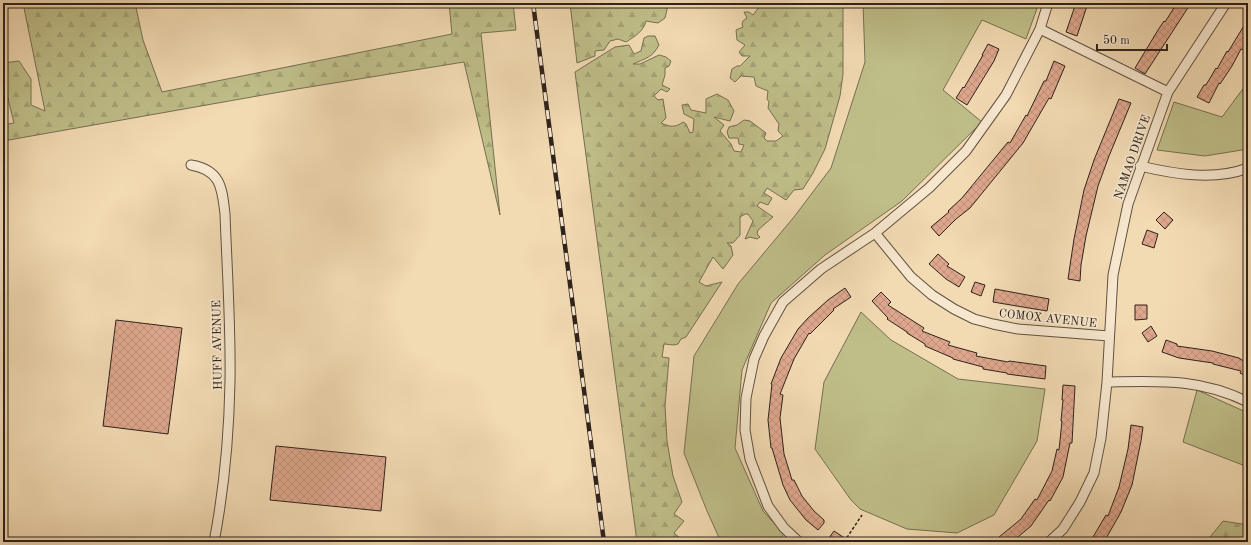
<svg xmlns="http://www.w3.org/2000/svg" width="1251" height="545" viewBox="0 0 1251 545" font-family="'Old Standard TT',serif">
<style>
.forest{fill:url(#forest-firs);stroke:#767052}
.park{fill:#bfbe89;stroke:#767052}
.building{fill:url(#building-cross-hatch);stroke:#2e231c}
.lines{fill:none;stroke-linecap:round;stroke-linejoin:round}
.minor-casing{stroke:#5f5142;stroke-width:11}
.path{stroke:#2e231c;stroke-width:1.5;stroke-dasharray:3 2;stroke-linecap:butt}
.minor{stroke:#f7e7ce;stroke-width:9}
.rail-casing{stroke:#2e231c;stroke-width:4.5}
.rail{stroke:#f7e7ce;stroke-width:3;stroke-dasharray:9;stroke-linecap:butt}
.labels{text-anchor:middle;stroke-width:3.5;stroke-linejoin:round;paint-order:stroke}
.street-label{font-size:12px;fill:#2e231c;stroke:#f7e7ce}
</style>
<defs>
<pattern id="forest-firs" width="22" height="20" patternUnits="userSpaceOnUse"><rect width="22" height="20" fill="#bfbe89"/><path d="M5 1l3.5 6h-7zM16 11l3.5 6h-7z" fill="#a4a376"/></pattern>
<pattern id="building-cross-hatch" width="8" height="8" patternUnits="userSpaceOnUse"><rect width="8" height="8" fill="#dea78d"/><path d="M0 0l8 8M0 8l8-8" fill="none" stroke="#bf8f79"/></pattern>
</defs>
<rect width="100%" height="100%" fill="#f2dab3"/>
<filter id="stains"><feTurbulence type="fractalNoise" baseFrequency=".005" numOctaves="4"/><feColorMatrix values="0 0 0 0 .2 0 0 0 0 .09 0 0 0 0 .02 0 0 0 .5 -.17"/></filter>
<radialGradient id="worn" r=".72"><stop offset=".6" stop-color="#630" stop-opacity="0"/><stop offset="1" stop-color="#630" stop-opacity=".3"/></radialGradient>
<path class="forest" d="M 23,3 L 135,3 L 143,40 L 162,92 L 452,34 L 449,3 L 513,3 L 516,30 L 481,33 L 500,215 L 464,62 L 297,89 L 3,141 L 3,125 L 14,123 L 3,78 L 3,63 L 19,61 L 31,79 L 31,105 L 45,111 Z
M 570,3 L 668,3 L 668,5 L 665,18 L 658,23 L 646,21 C 643,32 635,36 626,42 L 618,39 L 610,41 L 604,50 L 595,51 L 595,56 L 577,63 Z
M 762,3 L 843,3 L 843,74 L 840,96 L 825,149 L 813,173 L 803,189 L 794,190 L 786,200 L 767,188 L 764,193 L 772,198 L 768,205 L 760,202 L 757,206 L 773,217 L 758,230 L 757,234 L 760,237 L 757,239 L 750,237 L 745,239 L 753,221 L 748,214 L 745,214 L 740,217 L 740,235 L 733,243 L 727,243 L 731,246 L 733,255 L 723,269 L 713,257 L 699,282 L 706,286 L 722,282 L 686,337 L 681,339 L 678,344 L 674,345 L 664,344 L 662,357 L 669,358 L 665,406 L 667,441 L 673,476 L 682,502 L 674,514 L 684,521 L 674,533 L 681,539 L 676,542 L 637,542 L 575,72 L 615,47 L 629,45 L 634,54 L 641,51 L 644,38 L 648,36 L 655,36 L 659,45 C 652,58 646,58 633,64 L 640,64 L 659,55 L 666,57 L 671,61 L 669,66 L 665,68 L 665,75 L 662,85 L 670,89 L 667,92 L 661,89 L 654,96 L 658,100 L 663,99 L 666,118 L 661,123 C 670,127 675,128 683,122 L 686,124 L 690,133 L 693,132 L 694,119 L 684,114 L 682,105 L 688,104 L 691,110 L 706,113 L 706,99 L 717,94 L 728,100 L 734,111 L 730,121 L 714,117 L 724,125 L 720,131 L 731,144 L 734,151 L 741,152 L 744,145 L 739,144 L 738,138 L 729,138 L 727,132 L 729,127 L 737,125 L 744,120 L 750,121 L 766,133 L 764,138 L 767,141 L 776,141 L 783,136 L 778,131 L 779,124 L 768,108 L 769,102 L 767,99 L 768,91 L 756,86 L 754,77 L 741,76 L 735,82 L 730,78 L 732,69 L 737,66 L 740,66 L 750,56 L 742,56 L 739,52 L 745,45 L 737,40 L 736,30 L 743,27 L 742,24 L 743,21 L 747,18 L 744,12 L 749,12 L 753,15 Z
M 1223,521 L 1248,525 L 1248,542 L 1206,542 Z"/>
<path class="park" d="M 863,3 L 1039,3 L 1026,39 L 982,20 L 943,90 L 982,122 L 902,201 L 825,255 L 771,303 L 742,370 L 735,448 L 763,511 L 784,534 L 777,542 L 721,542 L 707,511 L 684,453 L 694,356 L 738,284 L 794,217 L 831,168 L 865,62 Z
M 1248,82 L 1248,149 L 1205,156 L 1157,150 L 1174,102 L 1222,117 Z
M 861,312 L 891,340 L 958,379 L 1045,389 L 1037,441 L 994,515 L 957,533 L 907,529 L 860,509 L 851,500 L 815,449 L 824,382 Z
M 1197,390 L 1248,413 L 1248,467 L 1183,442 Z"/>
<path class="building" d="M 1076,3 L 1088,3 L 1077,36 L 1066,32 Z
M 1177,3 L 1191,3 L 1145,74 L 1135,68 L 1158,30 L 1164,21 L 1165,22 Z
M 1248,19 L 1248,43 L 1244,50 L 1241,49 L 1232,66 L 1220,84 L 1219,83 L 1209,103 L 1197,97 L 1204,85 L 1206,85 L 1216,68 L 1217,69 L 1227,51 L 1228,52 Z
M 988,44 L 999,49 L 994,61 L 967,105 L 956,98 L 963,87 L 964,88 L 983,55 L 982,55 Z
M 1054,61 L 1065,66 L 1051,99 L 1049,98 L 1023,143 L 970,208 L 956,219 L 939,236 L 931,227 L 949,212 L 948,211 L 962,198 L 1008,142 L 1010,143 L 1026,115 L 1027,116 L 1044,81 L 1046,81 Z
M 1119,99 L 1131,103 L 1109,156 L 1098,186 L 1086,236 L 1081,265 L 1080,281 L 1068,279 L 1074,239 L 1084,190 L 1094,160 Z
M 1164,212 L 1173,220 L 1165,229 L 1156,220 Z
M 1147,230 L 1158,234 L 1154,248 L 1142,244 Z
M 938,254 L 949,264 L 947,266 L 965,277 L 959,287 L 946,279 L 929,264 Z
M 975,282 L 985,285 L 981,296 L 971,292 Z
M 845,288 L 851,297 L 833,309 L 834,310 L 810,334 L 809,333 L 794,359 L 780,394 L 783,395 L 780,418 L 784,454 L 792,480 L 794,480 L 802,496 L 814,511 L 824,520 L 824,523 L 818,530 L 806,520 L 790,500 L 783,485 L 772,448 L 771,448 L 768,420 L 772,384 L 771,384 L 781,358 L 798,329 L 808,318 L 828,300 Z
M 995,289 L 1049,299 L 1047,311 L 993,302 Z
M 881,292 L 891,302 L 888,305 L 924,328 L 922,331 L 950,342 L 948,345 L 977,353 L 976,356 L 1008,362 L 1009,361 L 1046,366 L 1045,379 L 1007,374 L 1007,373 L 983,369 L 983,367 L 953,359 L 953,358 L 925,346 L 925,344 L 907,333 L 907,332 L 887,319 L 888,318 L 872,301 Z
M 1135,305 L 1147,305 L 1147,319 L 1135,320 Z
M 116,320 L 182,328 L 168,434 L 103,426 Z
M 1151,326 L 1157,336 L 1148,342 L 1142,333 Z
M 1166,340 L 1177,344 L 1177,346 L 1212,351 L 1239,358 L 1245,362 L 1248,355 L 1248,377 L 1240,373 L 1241,371 L 1213,364 L 1213,363 L 1179,358 L 1162,352 Z
M 1063,385 L 1075,386 L 1072,443 L 1070,443 L 1063,477 L 1050,501 L 1049,500 L 1031,526 L 1012,542 L 993,542 L 1021,519 L 1035,499 L 1037,500 L 1052,471 L 1057,449 L 1059,450 L 1062,421 L 1061,421 L 1063,400 L 1062,400 Z
M 1131,425 L 1143,427 L 1141,441 L 1132,485 L 1121,512 L 1104,542 L 1090,542 L 1106,515 L 1108,516 L 1119,487 L 1128,449 Z
M 276,446 L 386,457 L 381,511 L 270,500 Z
M 834,531 L 843,537 L 840,542 L 826,542 Z"/>
<g class="lines">
<defs>
<path id="minor" d="M 1040,29 L 1168,92
M 191,165 C 221,170 222,188 225,214 C 227,270 231,326 230,382 C 229,435 224,490 214,542
M 1140,166 C 1174,174 1214,181 1248,168
M 875,233 L 911,277 L 932,295 L 954,309 L 974,319 L 993,324 L 1018,329 L 1109,336
M 1107,382 C 1159,381 1200,378 1248,402
M 799,542 L 784,528 L 768,506 L 750,459 L 745,430 L 746,398 L 754,359 L 764,336 L 783,302 L 821,269 L 875,233 L 929,188 L 966,151 L 1006,95 L 1040,29 L 1048,3
M 1049,542 L 1063,529 L 1080,502 L 1094,473 L 1101,438 L 1107,382 L 1113,275 L 1128,204 L 1168,92 L 1226,3"/>
</defs>
<use href="#minor" class="minor-casing"/>
<path class="path" d="M 844,542 L 862,515"/>
<use href="#minor" class="minor"/>
<defs>
<path id="rail" d="M 533,3 L 604,542"/>
</defs>
<use href="#rail" class="rail-casing"/>
<use href="#rail" class="rail"/>
</g>
<g class="labels">
<g class="street-label">
<text transform="translate(1132 157) rotate(-71)" y="4">NAMAO DRIVE</text>
<text transform="translate(1048 318) rotate(6)" y="4">COMOX AVENUE</text>
<text transform="translate(217 345) rotate(-91)" y="4">HUFF AVENUE</text>
</g>
</g>
<rect width="1251" height="545" fill="none" stroke="#f2dab3" stroke-width="16"/>
<rect x="4" y="4" width="1243" height="537" fill="none" stroke="#2e231c" stroke-width="2"/>
<rect x="8" y="8" width="1235" height="529" fill="none" stroke="#2e231c"/>
<path d="M1097 44v6h70v-6" fill="none" stroke="#2e231c" stroke-width="2"/>
<text x="1103" y="44" font-size="12" fill="#2e231c" stroke="#f7e7ce" stroke-width="3" paint-order="stroke">50 m</text>
<rect width="100%" height="100%" filter="url(#stains)"/>
<rect width="100%" height="100%" fill="url(#worn)"/>
</svg>
